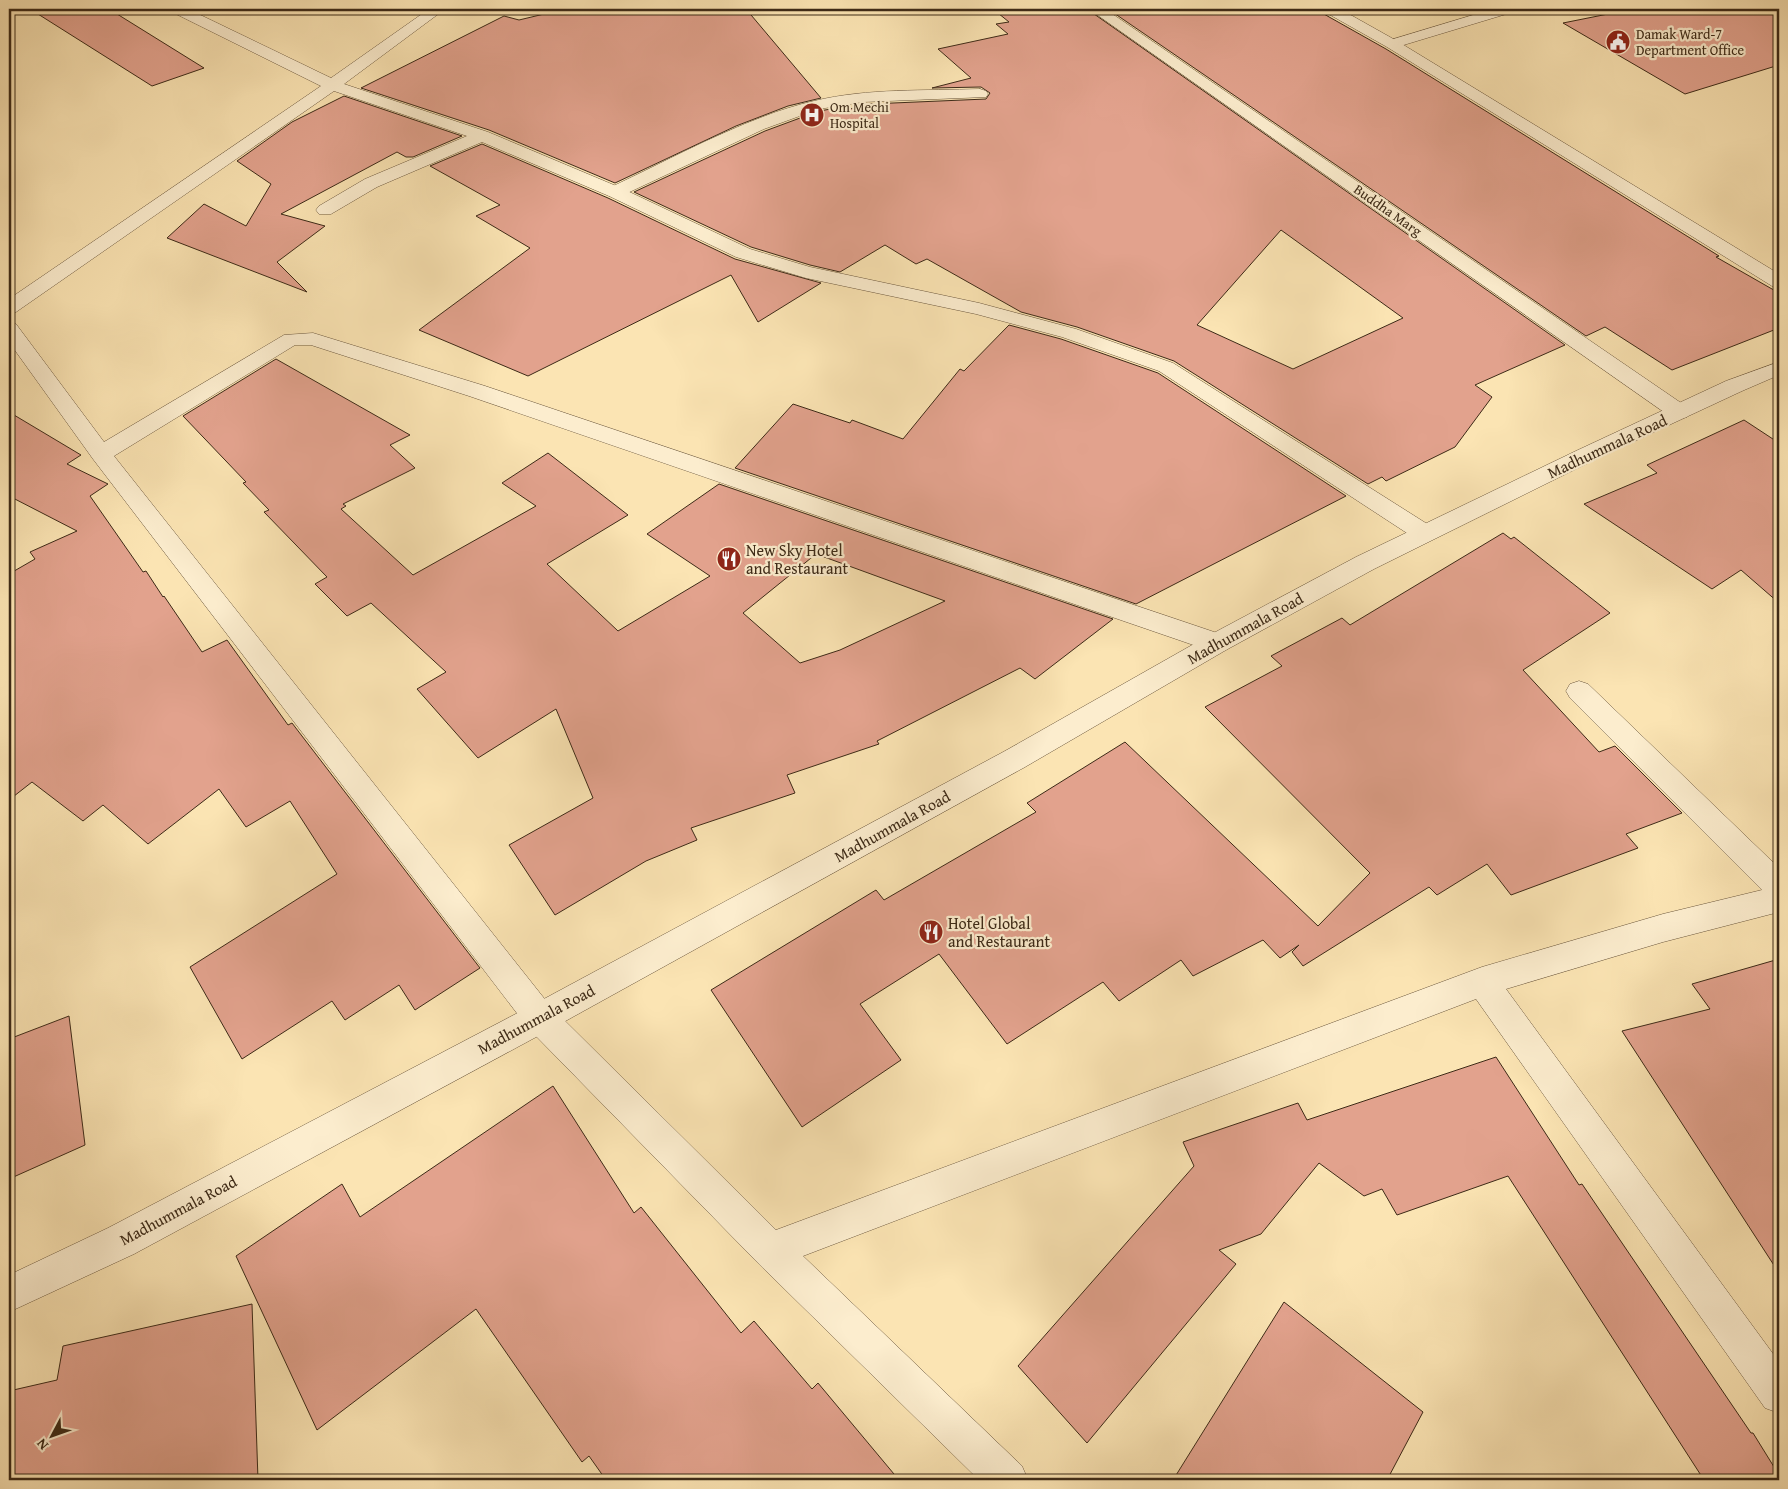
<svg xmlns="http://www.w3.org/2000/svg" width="1788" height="1489" viewBox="0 0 1788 1489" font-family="'Gentium Book Plus',serif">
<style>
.building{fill:#e2a28d;stroke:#3d2a17;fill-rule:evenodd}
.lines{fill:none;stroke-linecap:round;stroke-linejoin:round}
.service-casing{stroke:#6c583e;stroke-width:1}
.minor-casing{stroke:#6c583e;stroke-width:1}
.tertiary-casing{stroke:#6c583e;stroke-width:1}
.service{fill:#fcedce;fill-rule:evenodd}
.minor{fill:#fcedce;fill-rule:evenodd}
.tertiary{fill:#fcedce;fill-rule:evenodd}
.labels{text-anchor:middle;stroke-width:4.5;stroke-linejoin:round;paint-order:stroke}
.far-poi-label{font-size:14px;fill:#3d2a17;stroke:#fcedce;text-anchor:start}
.far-street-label{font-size:14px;fill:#3d2a17;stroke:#fcedce}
.street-label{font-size:16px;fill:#3d2a17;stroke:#fcedce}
.poi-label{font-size:16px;fill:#3d2a17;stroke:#fcedce;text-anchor:start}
</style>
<rect width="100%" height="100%" fill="#fbe4b3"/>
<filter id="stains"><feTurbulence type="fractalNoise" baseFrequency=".004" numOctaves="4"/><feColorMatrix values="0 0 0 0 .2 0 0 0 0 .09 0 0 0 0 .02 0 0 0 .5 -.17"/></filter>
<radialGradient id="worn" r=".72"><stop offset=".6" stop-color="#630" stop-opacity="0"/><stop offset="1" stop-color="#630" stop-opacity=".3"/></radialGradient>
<path class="building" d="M 30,9 L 109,9 L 204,68 L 152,86 Z
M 565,9 L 746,9 L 821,98 L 788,106 L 736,126 L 615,183 L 489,130 L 361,88 L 504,16 L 519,20 Z
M 993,9 L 1087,9 L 1565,345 L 1475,385 L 1492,397 L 1455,447 L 1386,481 L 1382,477 L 1368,484 L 1174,361 L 1077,327 L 1021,312 L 927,259 L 916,264 L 885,245 L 840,272 L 810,265 L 751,247 L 634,192 L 765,131 L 819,111 L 831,109 L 834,113 L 870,104 L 986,99 L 990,93 L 981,87 L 932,88 L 971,78 L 938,49 L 1008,34 L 996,24 L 1009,22 ZM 1281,230 L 1403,318 L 1293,369 L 1197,325 Z
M 1108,9 L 1315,9 L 1386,49 L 1719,256 L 1716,257 L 1779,293 L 1779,328 L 1672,370 L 1605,327 L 1586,336 Z
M 1633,9 L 1779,9 L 1779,65 L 1685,94 L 1563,23 Z
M 344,96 L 462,136 L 413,157 L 406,157 L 397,152 L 281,214 L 325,226 L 277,262 L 307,292 L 167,238 L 204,204 L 246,226 L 271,184 L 237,161 L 292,122 Z
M 482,144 L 608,198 L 735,259 L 821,283 L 758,322 L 731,275 L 528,376 L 419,330 L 530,248 L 476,216 L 500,205 L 430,166 Z
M 1009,325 L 1061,339 L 1158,373 L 1346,496 L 1136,604 L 735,468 L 793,404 L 850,423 L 852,420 L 903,439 L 960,369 L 964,371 Z
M 276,359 L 410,435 L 390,445 L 415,468 L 343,504 L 346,506 L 341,509 L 413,575 L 536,506 L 502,483 L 548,453 L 628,515 L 547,564 L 618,631 L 710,576 L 647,534 L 719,484 L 1113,619 L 1035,679 L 1020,668 L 877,741 L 879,744 L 787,775 L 795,793 L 691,828 L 697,840 L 646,861 L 555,915 L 509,845 L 593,798 L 556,709 L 478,758 L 417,689 L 446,672 L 371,603 L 347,616 L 315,584 L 327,577 L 264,512 L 269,510 L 243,483 L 246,482 L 183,416 ZM 816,554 L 945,601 L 840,650 L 800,663 L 743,613 Z
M 9,412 L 81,455 L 67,464 L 108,484 L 90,496 L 143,572 L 146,571 L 163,597 L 164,596 L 202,652 L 227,640 L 288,725 L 292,723 L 480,968 L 415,1010 L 399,985 L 345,1020 L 332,1001 L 242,1059 L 190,967 L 337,874 L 290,801 L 246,827 L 219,789 L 148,844 L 103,805 L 83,821 L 32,782 L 9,800 L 9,574 L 35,559 L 30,552 L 77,531 L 11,497 L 9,499 Z
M 1744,420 L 1779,443 L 1779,603 L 1741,570 L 1712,589 L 1584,504 L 1657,473 L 1647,465 Z
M 1503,533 L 1511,539 L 1514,537 L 1610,613 L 1523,670 L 1599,752 L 1615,746 L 1682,813 L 1626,834 L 1638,848 L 1511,895 L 1487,864 L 1437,895 L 1429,887 L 1303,966 L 1292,952 L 1299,945 L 1280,958 L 1263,940 L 1193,976 L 1181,960 L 1119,1001 L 1103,982 L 1007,1044 L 939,954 L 860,1004 L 901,1060 L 802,1127 L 711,990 L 876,890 L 884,900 L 1036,812 L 1027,803 L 1125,742 L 1318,926 L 1370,873 L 1205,707 L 1282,666 L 1271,656 L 1342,618 L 1350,625 Z
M 1779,959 L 1779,1273 L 1622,1031 L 1710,1009 L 1692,984 Z
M 69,1016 L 85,1145 L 9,1179 L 9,1039 Z
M 1496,1057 L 1579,1185 L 1582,1184 L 1751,1433 L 1753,1433 L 1779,1475 L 1779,1480 L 1704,1480 L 1508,1176 L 1397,1215 L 1382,1189 L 1364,1196 L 1319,1163 L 1261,1234 L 1219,1250 L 1236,1264 L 1087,1443 L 1018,1366 L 1194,1166 L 1183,1142 L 1298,1103 L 1307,1120 Z
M 553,1086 L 634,1213 L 641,1207 L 741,1333 L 754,1321 L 812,1389 L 818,1383 L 899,1480 L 606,1480 L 589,1456 L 582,1462 L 476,1309 L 317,1430 L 236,1256 L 342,1184 L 360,1217 Z
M 1284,1302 L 1423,1412 L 1387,1480 L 1173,1480 Z
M 252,1304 L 258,1480 L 9,1480 L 9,1391 L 57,1380 L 63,1346 Z"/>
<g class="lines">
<defs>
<path id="service" d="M 1493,9 L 1515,9 L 1513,12 L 1397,47 L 1392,49 L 1384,44 L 1387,41 Z
M 980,89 L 986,91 L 988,94 L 986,97 L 863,102 L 819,109 L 764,129 L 621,196 L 609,196 L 606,192 L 609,188 C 671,159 748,116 814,101 C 868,88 925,91 980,89 Z"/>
<path id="minor" d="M 170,9 L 188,9 L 331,78 L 429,9 L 445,9 L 344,84 L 488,132 L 621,188 L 750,249 L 810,267 L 979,303 L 1076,329 L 1173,363 L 1432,527 L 1436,533 L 1432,539 L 1424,541 L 1416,539 L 1159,371 L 1062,337 L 976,314 L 806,278 L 736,257 L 609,196 L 482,142 L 377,187 L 331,214 L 319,214 L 316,210 L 319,206 L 365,179 L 467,136 L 334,91 L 16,312 L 9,314 L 9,299 L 321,86 L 172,12 Z
M 1089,9 L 1105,9 L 1687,407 L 1690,412 L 1687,417 L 1679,419 L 1671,417 Z
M 1323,9 L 1340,9 L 1397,41 L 1779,274 L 1779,288 L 1772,286 L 1387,47 L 1325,12 Z
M 9,322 L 16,324 L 104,442 L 284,335 L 313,333 L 485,386 L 1226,636 L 1230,643 L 1226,650 L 1217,653 L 1208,650 L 469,396 L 311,345 L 295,345 L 114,456 L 551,1007 L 776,1230 L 1482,967 L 1663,914 L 1762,890 L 1570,698 L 1566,691 L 1570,684 L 1579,681 L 1588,684 L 1779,868 L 1779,912 L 1663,942 L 1506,989 L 1779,1362 L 1779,1413 L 1765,1408 L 1476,999 L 803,1256 L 1022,1466 L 1028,1480 L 979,1480 L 758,1263 L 529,1029 L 93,459 L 9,342 Z"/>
<path id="tertiary" d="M 1779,362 L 1779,375 L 1742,391 L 1594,460 L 1374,569 L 1226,650 L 1025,767 L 551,1029 L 134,1254 L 9,1312 L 9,1275 L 108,1228 L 529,1007 L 1005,751 L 1208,636 L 1356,557 L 1578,450 L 1726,381 Z"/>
</defs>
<use href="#service" class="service-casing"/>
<use href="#minor" class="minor-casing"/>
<use href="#tertiary" class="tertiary-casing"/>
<use href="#service" class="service"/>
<use href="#minor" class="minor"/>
<use href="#tertiary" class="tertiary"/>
</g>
<defs>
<symbol id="civic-disc" viewBox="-11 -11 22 22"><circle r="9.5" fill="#8f2418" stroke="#fcedce"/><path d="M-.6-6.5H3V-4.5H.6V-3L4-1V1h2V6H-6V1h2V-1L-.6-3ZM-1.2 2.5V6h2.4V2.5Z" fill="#fff"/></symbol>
<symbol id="hospital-disc" viewBox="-11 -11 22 22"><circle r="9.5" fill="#8f2418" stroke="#fcedce"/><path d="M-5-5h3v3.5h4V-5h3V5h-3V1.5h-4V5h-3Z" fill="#fff"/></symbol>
<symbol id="restaurant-disc" viewBox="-11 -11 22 22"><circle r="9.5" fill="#8f2418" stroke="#fcedce"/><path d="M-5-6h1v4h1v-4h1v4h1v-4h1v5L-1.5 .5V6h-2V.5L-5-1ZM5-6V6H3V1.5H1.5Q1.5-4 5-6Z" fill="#fff"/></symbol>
</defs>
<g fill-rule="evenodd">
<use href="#civic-disc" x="1604" y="28" width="28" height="28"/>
<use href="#hospital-disc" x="798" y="101" width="28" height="28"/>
<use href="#restaurant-disc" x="715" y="545" width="28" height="28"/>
<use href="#restaurant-disc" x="917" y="918" width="28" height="28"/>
</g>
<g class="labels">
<g class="far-poi-label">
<text x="1636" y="39">Damak Ward-7<tspan x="1636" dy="16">Department Office</tspan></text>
<text x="830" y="112">Om Mechi<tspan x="830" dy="16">Hospital</tspan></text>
</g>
<g class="far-street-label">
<text transform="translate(1388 210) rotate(35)" y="5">Buddha Marg</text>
</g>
<g class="street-label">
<text transform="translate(1607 446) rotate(-25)" y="6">Madhummala Road</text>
<text transform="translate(1245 628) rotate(-29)" y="6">Madhummala Road</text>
<text transform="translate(892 826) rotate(-29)" y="6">Madhummala Road</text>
<text transform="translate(536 1019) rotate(-28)" y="6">Madhummala Road</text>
<text transform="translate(178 1210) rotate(-28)" y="6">Madhummala Road</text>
</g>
<g class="poi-label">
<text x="746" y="556">New Sky Hotel<tspan x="746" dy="18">and Restaurant</tspan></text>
<text x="948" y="929">Hotel Global<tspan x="948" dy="18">and Restaurant</tspan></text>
</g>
</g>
<rect width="1788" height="1489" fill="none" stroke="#fbe4b3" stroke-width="30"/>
<rect x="10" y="10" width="1768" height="1469" fill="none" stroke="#3d2a17" stroke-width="2.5"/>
<rect x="15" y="15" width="1758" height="1459" fill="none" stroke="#3d2a17"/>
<g transform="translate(52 1436) rotate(229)" stroke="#fcedce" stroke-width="4" paint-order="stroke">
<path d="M0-4L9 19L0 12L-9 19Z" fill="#3d2a17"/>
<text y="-8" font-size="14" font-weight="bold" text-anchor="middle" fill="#3d2a17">N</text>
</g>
<rect width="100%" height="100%" filter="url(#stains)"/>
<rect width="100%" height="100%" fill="url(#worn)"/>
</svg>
